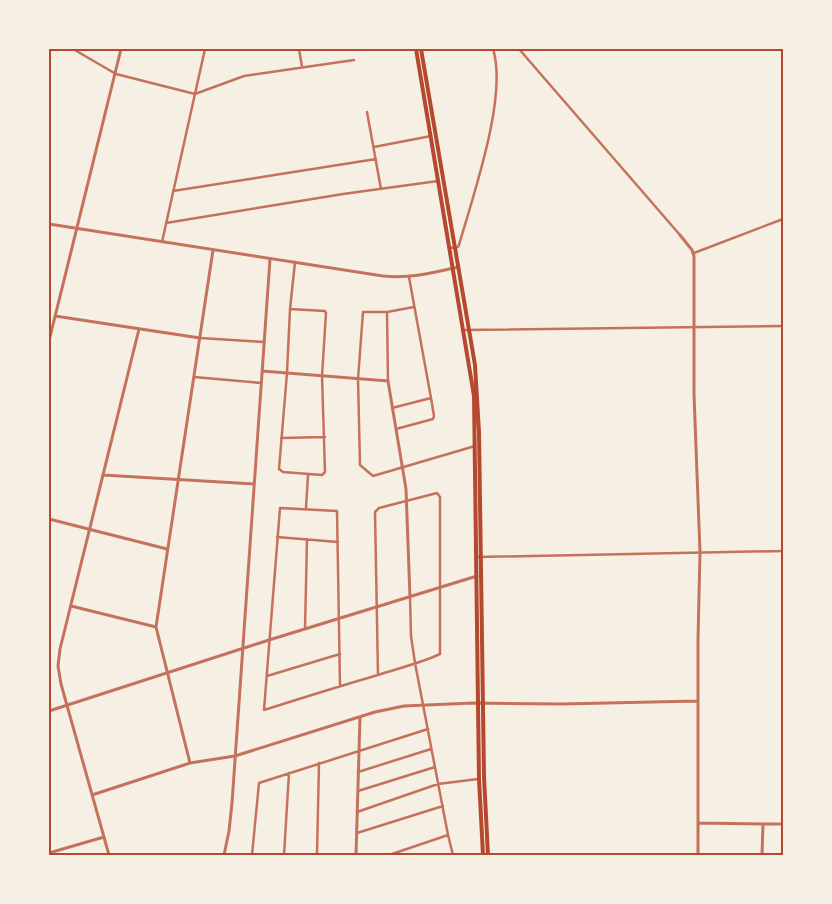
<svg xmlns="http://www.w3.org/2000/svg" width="832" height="904" viewBox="0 0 832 904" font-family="Rubik,sans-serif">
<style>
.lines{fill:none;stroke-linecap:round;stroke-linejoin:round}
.minor{stroke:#c5725c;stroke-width:2.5}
.tertiary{stroke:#c5725c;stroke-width:3}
.primary{stroke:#b5482f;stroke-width:4}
.neatline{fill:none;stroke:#b5482f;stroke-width:2}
</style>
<rect width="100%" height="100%" fill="#f6efe4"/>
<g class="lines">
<path class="minor" d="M 73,49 L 116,74 L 195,94 L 244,76 L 354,60
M 299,49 L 302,67
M 519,49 L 680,235
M 367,112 L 381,189
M 374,147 L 431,136
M 173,191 L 376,159
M 166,223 L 343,194 L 438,181
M 162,242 L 205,49
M 450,248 L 458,247 L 459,245 C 473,196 508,96 493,49
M 694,253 L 783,219
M 414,307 L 387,312 L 363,312 L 358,379 L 360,465 L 373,476 L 475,446
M 290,309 L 325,311 L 326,313 L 322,376 L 325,472 L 322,475 L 283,472 L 279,469 L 287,373 Z
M 290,309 L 295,262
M 387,312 L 388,381
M 464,330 L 783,326
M 200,338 L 264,342
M 194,377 L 261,383
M 392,408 L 431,398 L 409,277
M 396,429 L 433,419 L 434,416 L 431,398
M 281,438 L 325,437
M 306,508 L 308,475
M 277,537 L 338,542
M 477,557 L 783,551
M 410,597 L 411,636 L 415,663 L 448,835 L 453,855
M 305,629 L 307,539
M 267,676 L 340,654
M 340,686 L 337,511 L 280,508 L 264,710 C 302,698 340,686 378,675 C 399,668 421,663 440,654 L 440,497 L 437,493 L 379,508 L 375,512 L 378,675
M 358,772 L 431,749
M 358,791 L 435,767
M 357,812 L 438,784 L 478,779
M 357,833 L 443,806
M 252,855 L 259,783 L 428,729
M 284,855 L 289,773
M 317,855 L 319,763
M 389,855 L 448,835"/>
<path class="tertiary" d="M 49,224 L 383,276 C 410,279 432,273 458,267
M 680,235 L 692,250 L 694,256 L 694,394 L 700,552 L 698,639 L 698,855
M 55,316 L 200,338
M 49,341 L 121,49
M 262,371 L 388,381 L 406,489 L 410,597
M 103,475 L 254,484
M 49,519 L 167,549
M 71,606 L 156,627
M 49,711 L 269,640 L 477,576
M 190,763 L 156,627 L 213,250
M 92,795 L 190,763 L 235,756 L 375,712 L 404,706 L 473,703 L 561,704 L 698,701
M 698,823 L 763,824
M 49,853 L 104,837
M 109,855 L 61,684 L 58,666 L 60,649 L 139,329
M 224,855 L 229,831 L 232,803 L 270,259
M 356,855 L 360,717
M 762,855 L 763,824 L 783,824"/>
<path class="primary" d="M 416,49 L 474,396 L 479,779 L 483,855
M 421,49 L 475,365 L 479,432 L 484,777 L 488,855"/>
</g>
<rect width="832" height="904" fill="none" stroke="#f6efe4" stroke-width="100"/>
<rect x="50" y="50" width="732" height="804" class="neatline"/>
</svg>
